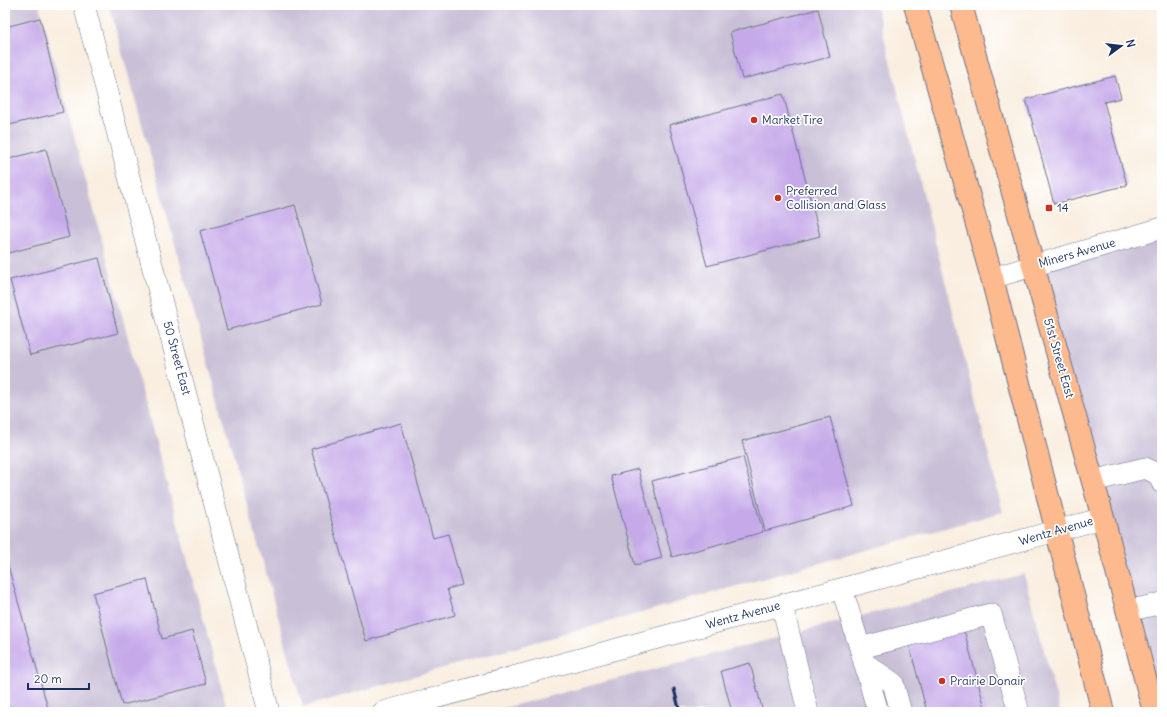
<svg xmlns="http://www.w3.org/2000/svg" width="1167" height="717" viewBox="0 0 1167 717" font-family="Delius,sans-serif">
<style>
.industrial{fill:#c9bfd7}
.building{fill:#c5a9e9}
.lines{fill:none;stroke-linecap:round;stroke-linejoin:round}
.minor-casing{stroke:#69728b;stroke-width:22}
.major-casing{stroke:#69728b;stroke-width:24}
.minor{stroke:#fff;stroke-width:21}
.major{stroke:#fcba8e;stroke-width:22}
.rail{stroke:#1b2f5e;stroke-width:3}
.poi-dot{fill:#c8321e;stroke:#fff;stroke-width:1.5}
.labels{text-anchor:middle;stroke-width:3.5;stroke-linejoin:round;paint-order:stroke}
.poi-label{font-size:12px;fill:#1b2f5e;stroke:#fff;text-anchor:start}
.street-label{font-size:12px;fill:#1b2f5e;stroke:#fff}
</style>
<rect width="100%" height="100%" fill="#fff"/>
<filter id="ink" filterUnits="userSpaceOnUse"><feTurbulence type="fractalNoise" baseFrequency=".025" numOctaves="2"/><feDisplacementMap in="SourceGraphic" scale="8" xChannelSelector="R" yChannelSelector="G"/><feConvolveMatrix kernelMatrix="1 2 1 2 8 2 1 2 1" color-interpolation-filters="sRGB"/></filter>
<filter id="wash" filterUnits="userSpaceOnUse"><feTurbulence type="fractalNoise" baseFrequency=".012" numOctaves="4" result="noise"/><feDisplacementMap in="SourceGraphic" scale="16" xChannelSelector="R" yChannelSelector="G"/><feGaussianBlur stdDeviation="0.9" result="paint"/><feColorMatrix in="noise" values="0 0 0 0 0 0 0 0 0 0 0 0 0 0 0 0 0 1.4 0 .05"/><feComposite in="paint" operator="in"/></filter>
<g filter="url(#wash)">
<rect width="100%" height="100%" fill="#f9eedf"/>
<path class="industrial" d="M 5,5 L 39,5 L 228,712 L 5,712 Z
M 109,5 L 876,5 L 1003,512 L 303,707 Z
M 1162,228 L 1162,712 L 1032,266 Z
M 1024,574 L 1060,712 L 488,712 Z"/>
<g id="blocks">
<path class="building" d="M 818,9 L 830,57 L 742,79 L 730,32 Z
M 40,18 L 63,112 L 5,126 L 5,27 Z
M 1115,76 L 1121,98 L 1104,102 L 1127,185 L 1054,204 L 1026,99 Z
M 783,94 L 820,236 L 707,266 L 669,125 Z
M 46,149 L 69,237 L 5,254 L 5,160 Z
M 295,205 L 322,304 L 227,330 L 200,231 Z
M 99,258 L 118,333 L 30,355 L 10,280 Z
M 830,417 L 854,506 L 765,531 L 742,441 Z
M 401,423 L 433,538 L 448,534 L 462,585 L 447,589 L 455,615 L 366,641 L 311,449 Z
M 743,457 L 763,532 L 672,557 L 652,481 Z
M 638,469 L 662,558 L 635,565 L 611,476 Z
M 5,555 L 49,712 L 5,712 Z
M 147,579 L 162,639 L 192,631 L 206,684 L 122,705 L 93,593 Z
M 964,630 L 986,712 L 927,712 L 909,644 Z
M 750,663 L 763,712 L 732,712 L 721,671 Z"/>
</g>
</g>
<g filter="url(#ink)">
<use href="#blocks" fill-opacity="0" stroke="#69728b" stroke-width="1"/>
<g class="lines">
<defs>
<path id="minor" d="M 84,5 L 269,712
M 992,278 L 1162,228
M 1093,481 L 1145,468 L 1156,473 L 1161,480 L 1162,483
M 842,589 L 860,648
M 782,605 L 808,712
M 1128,611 L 1162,603
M 864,663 L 893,683 L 901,712
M 383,712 L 1056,531 L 1103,518
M 878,712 L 860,648 L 991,614 L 1019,712"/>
<path id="major" d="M 915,5 L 992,278 L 1103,712
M 961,5 L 1103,518 L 1154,712"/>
</defs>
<use href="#minor" class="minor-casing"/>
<use href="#major" class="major-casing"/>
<use href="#minor" class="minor"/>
<use href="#major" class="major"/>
<path class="rail" d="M 674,689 L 680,712"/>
</g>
</g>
<g class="poi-dot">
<circle cx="754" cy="120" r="4"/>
<circle cx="778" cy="198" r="4"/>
<rect x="1045" y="204" width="8" height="8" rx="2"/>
<circle cx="942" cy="681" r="4"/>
</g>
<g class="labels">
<g class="poi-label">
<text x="762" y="124">Market Tire</text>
<text x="786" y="195">Preferred<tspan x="786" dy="14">Collision and Glass</tspan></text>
<text x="1057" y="212">14</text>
<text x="950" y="685">Prairie Donair</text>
</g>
<g class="street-label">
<text transform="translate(1077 253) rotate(-16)" y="4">Miners Avenue</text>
<text transform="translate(177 358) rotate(75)" y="4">50 Street East</text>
<text transform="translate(1059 358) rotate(74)" y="4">51st Street East</text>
<text transform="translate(1056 531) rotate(-16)" y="4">Wentz Avenue</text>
<text transform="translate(743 615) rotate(-15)" y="4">Wentz Avenue</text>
</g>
</g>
<rect width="1167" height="717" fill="none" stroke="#fff" stroke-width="20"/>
<g transform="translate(1121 46) rotate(75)" stroke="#ffffff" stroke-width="3" paint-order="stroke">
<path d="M0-3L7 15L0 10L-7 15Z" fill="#1b2f5e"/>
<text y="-6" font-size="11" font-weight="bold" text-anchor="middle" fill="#1b2f5e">N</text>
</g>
<path d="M28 683v6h61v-6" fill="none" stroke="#1b2f5e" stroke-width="2"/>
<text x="34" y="683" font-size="12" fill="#1b2f5e" stroke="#ffffff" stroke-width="3" paint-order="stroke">20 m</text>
</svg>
